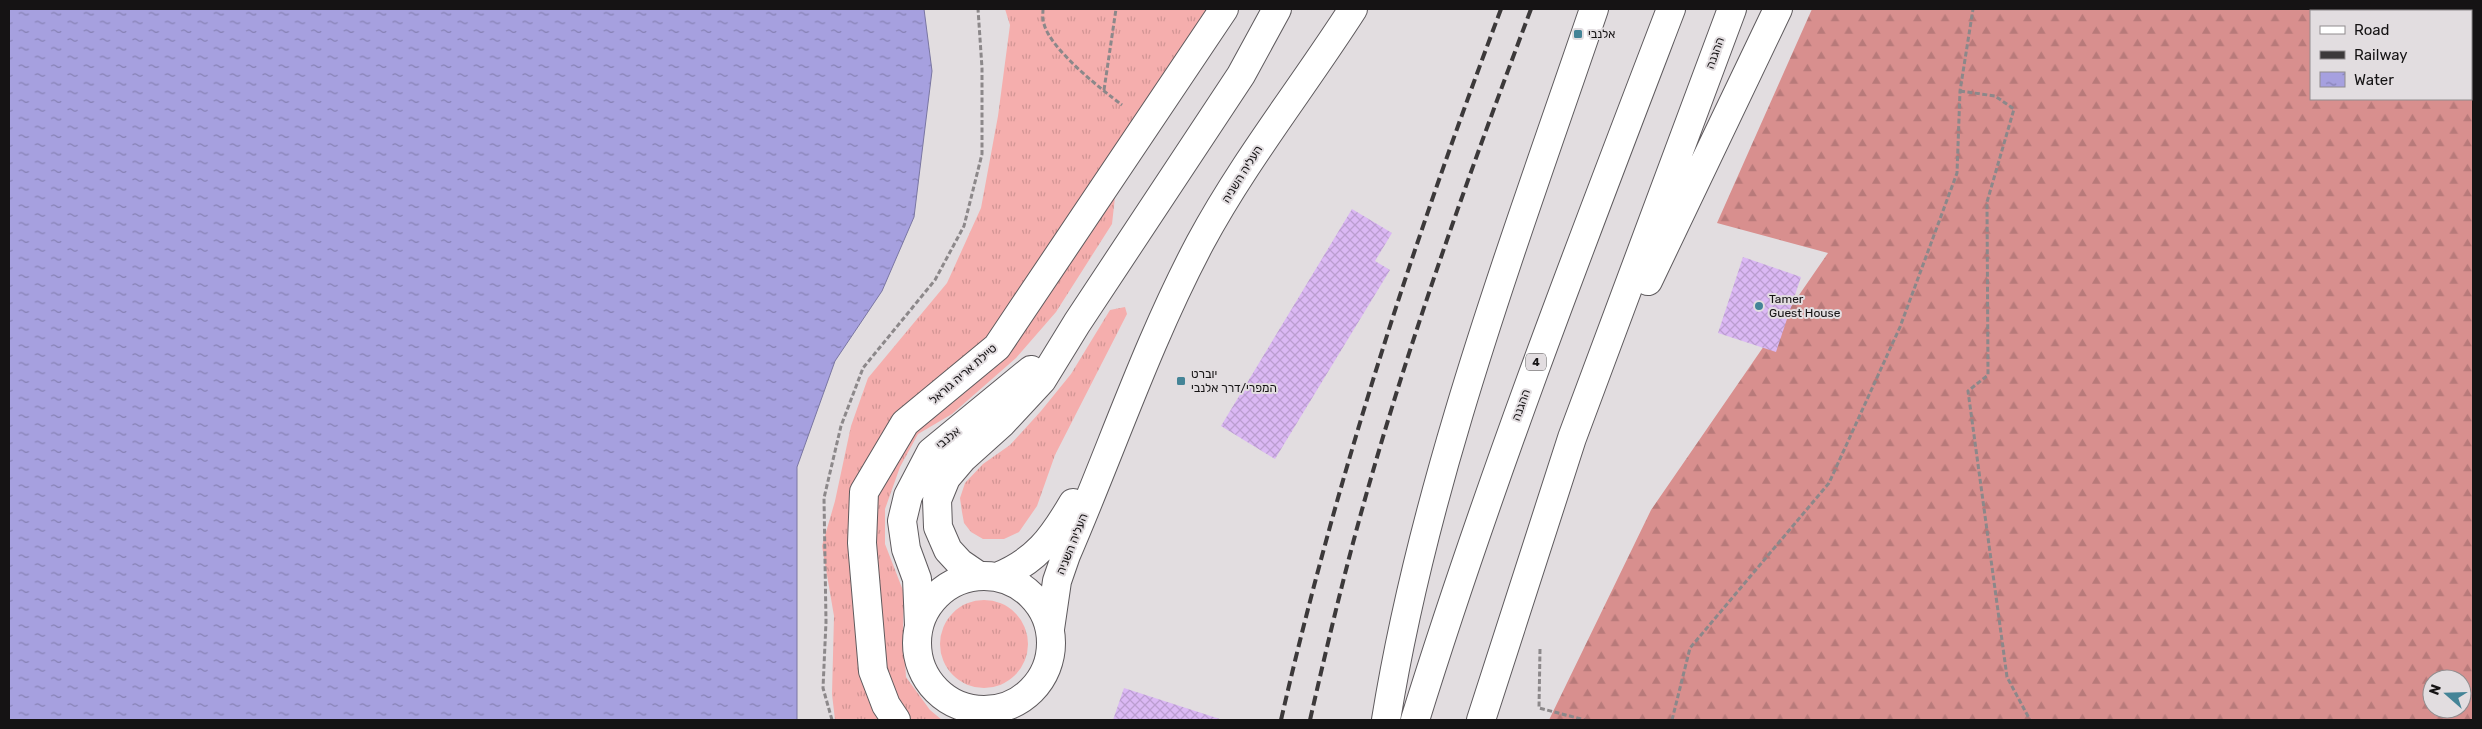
<svg xmlns="http://www.w3.org/2000/svg" width="2482" height="729" viewBox="0 0 2482 729" font-family="Rubik,'Noto Sans Hebrew',sans-serif">
<style>
.grass{fill:url(#grass-tufts)}
.forest{fill:url(#forest-firs);fill-rule:evenodd}
.water{fill:url(#water-ripples);stroke:#7a76a2}
.building{fill:url(#building-cross-hatch)}
.lines{fill:none;stroke-linecap:round;stroke-linejoin:round}
.minor-casing{stroke:#5e5a5d;stroke-width:30}
.highway-casing{stroke:#5e5a5d;stroke-width:30}
.path{stroke:#8c888a;stroke-width:3;stroke-dasharray:5 2.5;stroke-linecap:butt}
.minor{stroke:#fff;stroke-width:28}
.highway{stroke:#fff;stroke-width:28}
.rail{stroke:#3c393a;stroke-width:4;stroke-dasharray:10 5;stroke-linecap:butt}
.poi-dot{fill:#448497;stroke:#e2dde0;stroke-width:2}
.labels{text-anchor:middle;stroke-width:4;stroke-linejoin:round;paint-order:stroke}
.shield{fill:#e2dde0;stroke:#525051;stroke-width:1}
.shield-label{font-size:11px;font-weight:bold;fill:#151314}
.poi-label{font-size:12px;fill:#151314;stroke:#e2dde0;text-anchor:start}
.street-label{font-size:12px;fill:#151314;stroke:#e2dde0}
</style>
<defs>
<pattern id="grass-tufts" width="24" height="20" patternUnits="userSpaceOnUse" patternTransform="scale(1.25)"><rect width="24" height="20" fill="#f5aead"/><path d="M3 7l-1-3M5 7V3M7 7l1-3M15 17l-1-3M17 17v-4M19 17l1-3" fill="none" stroke="#d19594"/></pattern>
<pattern id="forest-firs" width="22" height="20" patternUnits="userSpaceOnUse" patternTransform="scale(1.25)"><rect width="22" height="20" fill="#d88f8e"/><path d="M5 1l3.5 6h-7zM16 11l3.5 6h-7z" fill="#b87a7a"/></pattern>
<pattern id="water-ripples" width="26" height="14" patternUnits="userSpaceOnUse" patternTransform="scale(1.25)"><rect width="26" height="14" fill="#a6a0df"/><path d="M2 4q2-2 4 0t4 0M15 11q2-2 4 0t4 0" fill="none" stroke="#8681b4"/></pattern>
<pattern id="building-cross-hatch" width="8" height="8" patternUnits="userSpaceOnUse" patternTransform="scale(1.25)"><rect width="8" height="8" fill="#dbb8f4"/><path d="M0 0l8 8M0 8l8-8" fill="none" stroke="#bb9dd0"/></pattern>
</defs>
<rect width="100%" height="100%" fill="#e2dde0"/>
<path class="grass" d="M 1005,9 L 1208,9 L 1160,78 L 1121,143 L 1112,224 L 1056,312 L 1016,358 L 952,414 L 918,434 L 900,467 L 885,509 L 885,544 L 904,593 L 903,633 L 906,677 L 930,710 L 942,720 L 835,720 L 832,694 L 834,616 L 822,546 L 835,501 L 851,426 L 868,378 L 947,283 L 981,208 L 998,116 L 1010,25 Z
M 1125,307 L 1127,314 L 1055,455 L 1037,506 L 1019,532 L 1004,539 L 983,539 L 971,532 L 964,523 L 962,512 L 960,498 L 965,483 L 983,464 L 1010,445 L 1041,411 L 1071,374 L 1110,310 Z
M940 644a44 44 0 1 1 88 0a44 44 0 1 1-88 0Z"/>
<path class="forest" d="M 1812,9 L 2473,9 L 2473,720 L 1549,720 L 1651,510 L 1828,253 L 1717,223 ZM 2311,11 L 2471,11 L 2471,99 L 2311,99 ZM 2432,679 L 2462,679 L 2462,709 L 2432,709 Z"/>
<path class="water" d="M 9,9 L 924,9 L 932,71 L 914,217 L 882,291 L 835,361 L 797,467 L 797,720 L 9,720 Z"/>
<path class="building" d="M 1352,209 L 1392,233 L 1375,261 L 1390,270 L 1275,459 L 1221,426 Z
M 1743,257 L 1801,277 L 1776,352 L 1718,333 Z
M 1124,688 L 1223,720 L 1113,720 Z"/>
<g class="lines">
<defs>
<path id="minor" d="M917 643a67 67 0 1 1 134 0a67 67 0 1 1-134 0Z
M 979,576 L 960,563 L 948,550 L 938,527 L 937,500 L 946,478 L 963,458 L 1002,423 L 1042,380 L 1077,323 L 1241,75 L 1277,9
M 997,577 C 1036,561 1052,539 1073,503
M 919,625 L 917,579 L 906,549 L 902,521 L 908,496 L 931,452 L 1031,370
M 1050,629 L 1057,581 L 1066,555 C 1111,451 1147,343 1200,243 C 1244,161 1303,87 1353,9
M 896,720 L 886,705 L 873,671 L 862,543 L 864,492 L 905,423 L 997,347 L 1224,9"/>
<path id="highway" d="M 1648,281 L 1778,9
M 1386,720 C 1425,478 1515,241 1594,9
M 1415,720 C 1490,479 1581,244 1671,9
M 1481,720 L 1572,438 L 1732,9"/>
</defs>
<use href="#minor" class="minor-casing"/>
<use href="#highway" class="highway-casing"/>
<path class="path" d="M 1043,9 C 1043,13 1042,20 1044,24 C 1051,50 1101,89 1122,105
M 1104,90 L 1116,9
M 1960,91 L 1995,96 L 2014,109 L 1987,202 L 1988,375 L 1968,391 L 2007,677 L 2030,720
M 1540,649 L 1539,708 L 1585,720
M 832,720 L 823,688 L 826,622 L 824,498 L 841,426 L 863,368 L 935,280 L 964,226 L 982,154 L 982,68 L 978,9
M 1672,720 L 1690,648 L 1829,483 L 1900,327 L 1957,173 L 1960,91 L 1973,9"/>
<use href="#minor" class="minor"/>
<use href="#highway" class="highway"/>
<path class="rail" d="M 1281,720 C 1337,476 1413,243 1501,9
M 1310,720 C 1329,637 1349,553 1373,471 C 1418,315 1474,161 1531,9"/>
</g>
<g class="poi-dot">
<rect x="1573" y="29" width="10" height="10" rx="2.5"/>
<circle cx="1759" cy="306" r="5"/>
<rect x="1176" y="376" width="10" height="10" rx="2.5"/>
</g>
<g class="labels">
<rect class="shield" x="1526" y="353.5" width="20" height="17" rx="4"/>
<g class="shield-label">
<text x="1536" y="366">4</text>
</g>
<g class="poi-label">
<text x="1588" y="38">אלנבי</text>
<text x="1769" y="303">Tamer<tspan x="1769" dy="14">Guest House</tspan></text>
<text x="1191" y="378">יוברט<tspan x="1191" dy="14">המפרי/דרך אלנבי</tspan></text>
</g>
<g class="street-label">
<text transform="translate(1715 53) rotate(-70)" y="4">ההגנה</text>
<text transform="translate(1242 174) rotate(-58)" y="4">העליה השניה</text>
<text transform="translate(963 374) rotate(-41)" y="4">טיילת אריה גוראל</text>
<text transform="translate(1521 405) rotate(-70)" y="4">ההגנה</text>
<text transform="translate(948 438) rotate(-39)" y="4">אלנבי</text>
<text transform="translate(1072 544) rotate(-68)" y="4">העליה השניה</text>
</g>
</g>
<rect width="2482" height="729" fill="none" stroke="#151314" stroke-width="20"/>
<rect x="2310" y="10" width="162" height="90" fill="#e2dde0" stroke="#908c8e"/>
<rect x="2320" y="26" width="25" height="8" fill="#ffffff" stroke="#908c8e"/>
<text x="2354" y="35" font-size="15" fill="#151314">Road</text>
<rect x="2320" y="51" width="25" height="8" fill="#3c393a" stroke="#908c8e"/>
<text x="2354" y="60" font-size="15" fill="#151314">Railway</text>
<rect x="2320" y="72" width="25" height="15" fill="url(#water-ripples)" stroke="#908c8e"/>
<text x="2354" y="85" font-size="15" fill="#151314">Water</text>
<g transform="translate(2447 694) rotate(290)"><circle r="24" fill="#e2dde0" stroke="#908c8e"/>
<path d="M0-4L9 19L0 12L-9 19Z" fill="#448497"/>
<text y="-8" font-size="14" font-weight="bold" text-anchor="middle" fill="#151314">N</text>
</g>
</svg>
